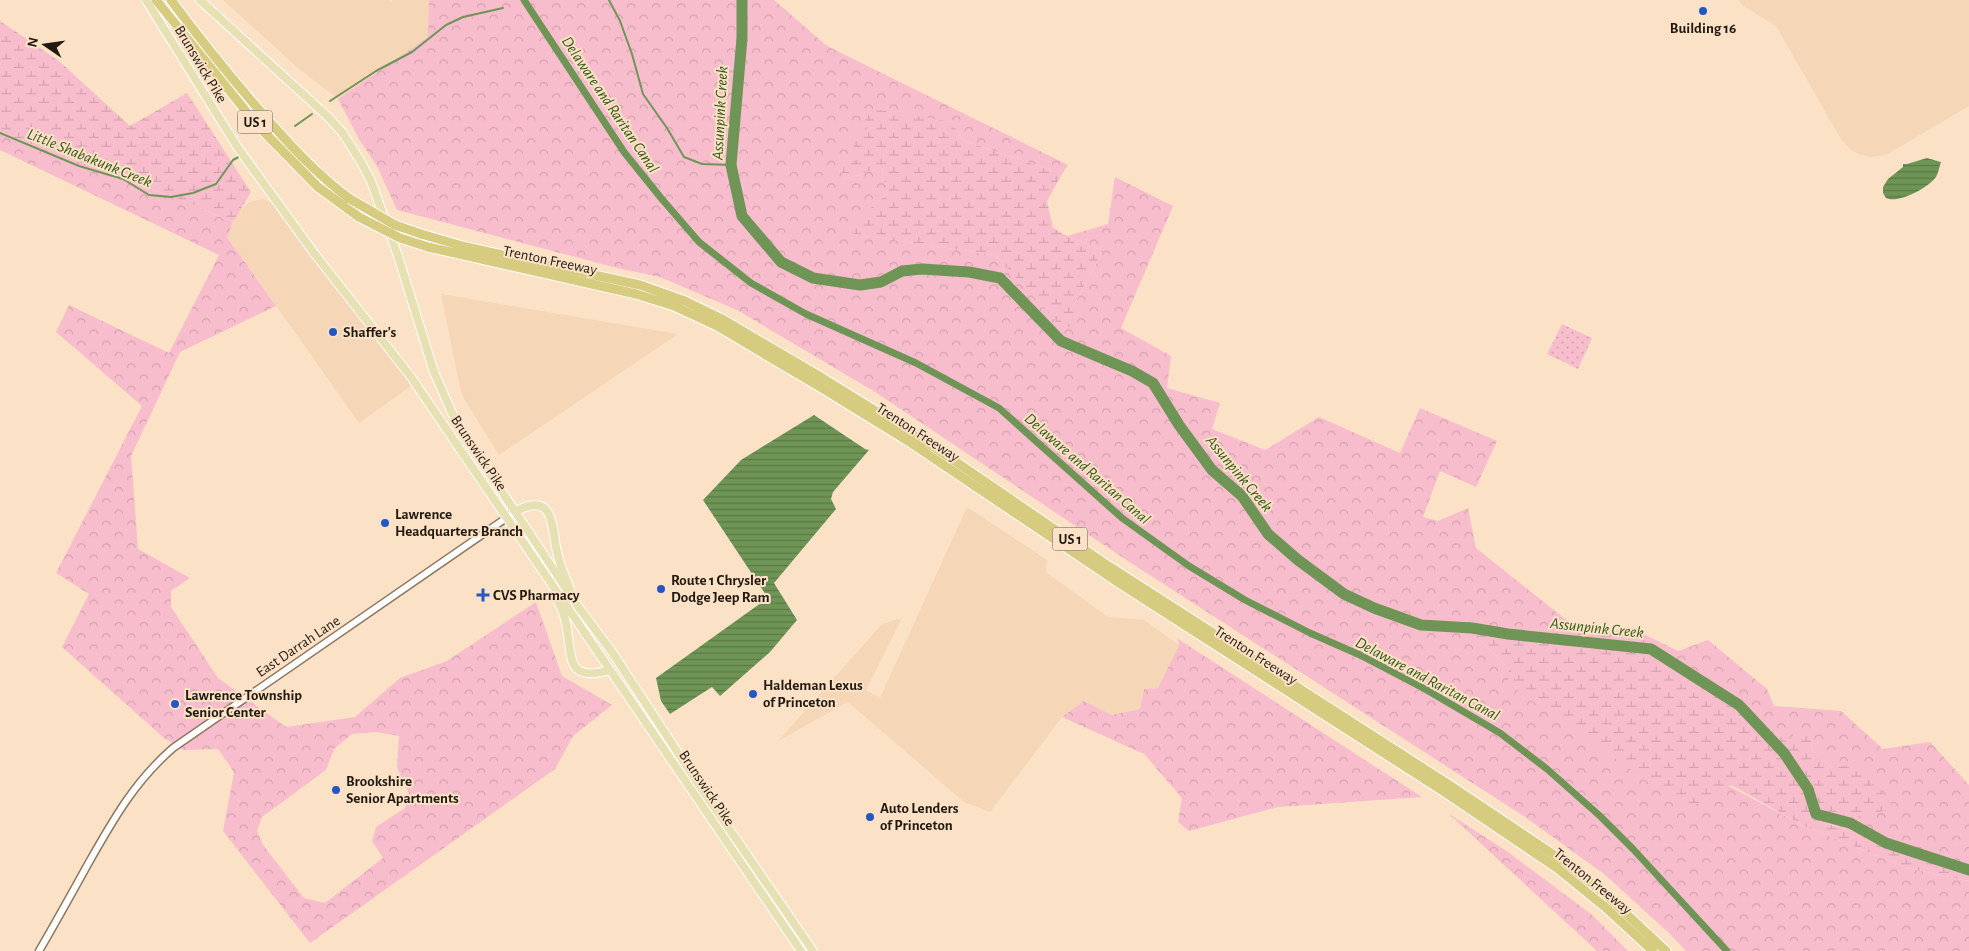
<svg xmlns="http://www.w3.org/2000/svg" width="1969" height="951" viewBox="0 0 1969 951" font-family="'Alegreya Sans',sans-serif">
<style>
.built{fill:#f5d6b6}
.forest{fill:url(#forest-crowns);fill-rule:evenodd}
.wetland{fill:url(#wetland-marsh)}
.park{fill:url(#park-dots)}
.water{fill:url(#water-rules)}
.lines{fill:none;stroke-linecap:round;stroke-linejoin:round}
.stream{stroke:#6f9556;stroke-width:2}
.canal{stroke:#6f9556;stroke-width:7}
.river{stroke:#6f9556;stroke-width:11}
.tertiary-casing{stroke:#8f7860;stroke-width:9}
.primary-casing{stroke:#fff;stroke-width:10}
.motorway-casing{stroke:#fff;stroke-width:11}
.tertiary{stroke:#fff;stroke-width:6}
.primary{stroke:#e6e0b2;stroke-width:8}
.motorway{stroke:#d6cb7e;stroke-width:9}
.motorway-bridge-casing{stroke:#fff;stroke-width:11;stroke-linecap:butt}
.motorway-bridge{stroke:#d6cb7e;stroke-width:9}
.poi-dot{fill:#2556c4;stroke:#fbe2c7;stroke-width:2}
.labels{text-anchor:middle;stroke-width:4;stroke-linejoin:round;paint-order:stroke}
.shield{fill:#fbe2c7;stroke:#635547;stroke-width:1}
.shield-label{font-size:14px;font-weight:bold;fill:#221910}
.poi-label{font-size:15px;font-weight:bold;fill:#221910;stroke:#fbe2c7;text-anchor:start}
.street-label{font-size:15px;fill:#221910;stroke:#fbe2c7}
.water-label{font-size:16px;font-style:italic;fill:#325714;stroke:#fbe2c7}
</style>
<defs>
<pattern id="forest-crowns" width="20" height="18" patternUnits="userSpaceOnUse" patternTransform="scale(1.25)"><rect width="20" height="18" fill="#f8bdcc"/><path d="M2 6a3 3 0 1 1 6 0M12 15a3 3 0 1 1 6 0" fill="none" stroke="#d4a2ae"/></pattern>
<pattern id="wetland-marsh" width="20" height="14" patternUnits="userSpaceOnUse" patternTransform="scale(1.25)"><rect width="20" height="14" fill="#f8bdcc"/><path d="M1 5h8M5 5V1M11 12h8M15 12V8" fill="none" stroke="#d4a2ae"/></pattern>
<pattern id="park-dots" width="8" height="8" patternUnits="userSpaceOnUse" patternTransform="scale(1.25)"><rect width="8" height="8" fill="#f8bdcc"/><path d="M2 2h.1M6 6h.1" fill="none" stroke="#d4a2ae" stroke-width="1.8" stroke-linecap="round"/></pattern>
<pattern id="water-rules" width="6" height="5" patternUnits="userSpaceOnUse" patternTransform="scale(1.25)"><rect width="6" height="5" fill="#6f9556"/><path d="M0 2.5h6" fill="none" stroke="#5b7946"/></pattern>
</defs>
<rect width="100%" height="100%" fill="#fbe2c7"/>
<path class="built" d="M 223,0 L 389,0 L 391,2 L 393,0 L 429,0 L 428,37 L 338,99 L 298,68 Z
M 1739,0 L 1969,0 L 1969,106 L 1886,155 L 1870,157 L 1858,154 L 1849,148 L 1841,139 L 1776,26 L 1742,5 Z
M 262,199 L 274,203 L 415,383 L 359,423 L 227,236 L 239,211 L 249,202 Z
M 441,294 L 678,334 L 499,455 L 463,397 L 460,388 Z
M 967,507 L 1047,560 L 1046,572 L 1108,617 L 1144,620 L 1179,645 L 1158,688 L 1144,689 L 1140,709 L 1112,715 L 1084,701 L 1062,717 L 990,812 L 964,802 L 848,702 L 778,741 L 882,624 L 902,618 L 866,690 L 880,698 Z"/>
<path class="forest" d="M 429,0 L 774,0 L 827,46 L 1068,165 L 1062,174 L 962,140 L 952,122 L 863,114 L 868,128 L 860,161 L 841,181 L 881,167 L 888,193 L 850,227 L 855,234 L 995,255 L 1064,329 L 1073,307 L 1103,251 L 1067,236 L 1108,224 L 1115,177 L 1173,206 L 1121,328 L 1171,356 L 1167,388 L 1220,403 L 1212,429 L 1265,450 L 1319,417 L 1400,453 L 1420,408 L 1497,441 L 1476,487 L 1440,471 L 1423,517 L 1438,521 L 1468,508 L 1476,548 L 1585,635 C 1556,648 1542,642 1515,629 L 1479,639 L 1509,669 L 1804,826 L 1907,868 L 1969,881 L 1969,951 L 1686,951 L 1669,933 L 1604,874 L 1525,817 L 1131,563 L 875,392 L 739,311 L 660,277 L 617,268 L 397,210 L 377,166 L 359,139 L 338,99 L 428,37 Z
M 0,132 L 183,201 L 233,222 L 227,237 L 276,306 L 180,352 L 131,456 L 138,549 L 190,578 L 171,591 L 171,607 L 218,678 L 286,727 L 355,717 L 400,678 L 447,661 L 536,602 L 562,676 L 612,705 L 573,736 L 555,769 L 310,943 L 223,831 L 234,772 L 218,749 L 184,750 L 164,738 L 62,647 L 89,594 L 56,573 L 142,406 L 56,332 L 69,305 L 169,353 L 219,255 L 0,150 ZM 376,732 L 399,736 L 397,768 L 409,793 L 405,808 L 376,827 L 372,841 L 383,858 L 325,903 L 304,898 L 263,845 L 257,831 L 262,817 L 326,770 L 334,749 L 352,734 Z
M 1178,639 L 1422,797 L 1278,807 L 1189,831 L 1178,822 L 1182,798 L 1144,754 L 1062,717 L 1084,701 L 1112,715 L 1140,709 L 1144,689 L 1158,688 L 1179,645 Z
M 1708,640 L 1767,689 L 1774,706 L 1841,711 L 1883,749 L 1930,742 L 1969,785 L 1969,866 L 1829,824 L 1825,822 L 1894,808 L 1832,768 L 1811,749 L 1812,731 L 1788,742 L 1674,657 L 1678,651 Z
M 1449,814 L 1508,852 L 1591,914 L 1628,951 L 1597,951 Z"/>
<path class="wetland" d="M 0,21 L 59,61 L 130,126 L 187,93 L 251,192 L 233,222 L 183,201 L 0,132 Z
M 879,110 L 952,122 L 962,140 L 1062,174 L 1047,201 L 1053,228 L 1067,236 L 1103,251 L 1073,307 L 1076,323 L 1063,329 L 995,255 L 854,234 L 849,227 L 888,193 L 881,167 L 841,181 L 844,164 L 860,161 L 850,139 L 868,128 L 863,114 Z
M 1469,625 L 1515,629 L 1541,641 L 1568,643 L 1585,635 L 1631,628 L 1678,651 L 1674,657 L 1788,742 L 1794,734 L 1812,731 L 1811,749 L 1832,768 L 1858,763 L 1895,809 L 1826,822 L 1828,824 L 1969,866 L 1969,881 L 1907,868 L 1804,826 L 1731,785 L 1687,809 L 1508,684 L 1509,669 L 1479,639 Z"/>
<path class="park" d="M 1562,324 L 1592,338 L 1578,369 L 1547,354 Z"/>
<path class="water" d="M 1927,158 L 1941,162 C 1939,167 1939,172 1936,177 C 1928,188 1898,204 1886,198 L 1883,193 L 1883,187 L 1888,179 L 1903,167 L 1903,164 L 1907,164 Z
M 814,415 L 865,449 L 869,450 L 833,492 L 831,499 L 836,509 L 774,583 L 797,620 L 770,652 L 720,696 L 712,687 L 670,714 L 661,701 L 656,678 L 768,598 L 703,500 L 741,460 Z"/>
<g class="lines">
<path class="stream" d="M 609,0 L 620,21 L 632,54 L 643,94 L 667,128 L 684,157 L 702,164 L 731,165
M 330,101 L 376,71 L 412,52 L 446,25 L 463,17 L 503,8
M 295,126 L 312,114
M 0,133 L 79,166 L 123,179 L 149,195 L 171,197 L 193,193 L 216,184 L 233,160 L 246,153"/>
<path class="canal" d="M 524,0 L 624,152 L 661,198 L 699,242 L 751,283 L 806,314 L 916,363 L 999,408 L 1122,518 L 1189,566 L 1245,600 L 1310,633 L 1360,655 L 1425,689 L 1500,733 L 1547,769 L 1600,816 L 1633,849 L 1727,951"/>
<path class="river" d="M 742,0 L 742,38 L 731,165 L 742,216 L 781,262 L 813,278 L 860,285 L 881,282 L 902,271 L 922,269 L 969,272 L 1000,278 L 1061,341 L 1132,371 L 1153,383 L 1179,425 L 1212,470 L 1242,496 L 1268,534 L 1298,560 L 1344,594 L 1374,608 L 1421,625 L 1472,628 L 1508,634 L 1651,649 L 1739,705 L 1784,753 L 1808,789 L 1816,814 L 1850,823 L 1886,843 L 1969,870"/>
<defs>
<path id="tertiary" d="M 39,951 C 56,922 72,893 88,864 C 113,820 134,782 173,748 L 515,512"/>
<path id="primary" d="M 146,0 L 238,148 L 314,253 L 411,377 L 801,951
M 200,0 L 327,116 L 342,132 L 361,162 L 371,181 L 398,256 L 434,372 L 452,413 L 465,436 L 577,605 L 612,652 L 697,782 L 813,951
M 515,512 C 557,488 551,532 558,556 C 561,568 566,579 570,589
M 557,599 C 562,609 566,619 567,629 C 572,661 568,682 610,670"/>
<path id="motorway" d="M 156,0 L 258,126 L 318,187 L 359,217
M 171,0 C 199,38 229,75 260,111 C 288,143 316,174 350,199
M 421,234 L 466,247 L 640,285 L 685,301 L 722,319 L 824,379 L 937,449 L 1104,563 L 1451,786 L 1563,861 L 1605,894 L 1666,951
M 428,247 L 636,294 L 674,306 L 717,326 L 820,387 L 911,443 L 1119,583 L 1446,793 L 1557,868 L 1605,907 L 1653,951"/>
</defs>
<use href="#tertiary" class="tertiary-casing"/>
<use href="#primary" class="primary-casing"/>
<use href="#motorway" class="motorway-casing"/>
<use href="#tertiary" class="tertiary"/>
<use href="#primary" class="primary"/>
<use href="#motorway" class="motorway"/>
<defs>
<path id="motorway-bridge" d="M 350,199 L 395,225 L 421,234
M 359,217 L 400,238 L 428,247"/>
</defs>
<use href="#motorway-bridge" class="motorway-bridge-casing"/>
<use href="#motorway-bridge" class="motorway-bridge"/>
</g>
<g class="poi-dot">
<circle cx="1703" cy="11" r="5"/>
<circle cx="333" cy="332" r="5"/>
<circle cx="385" cy="523" r="5"/>
<circle cx="661" cy="589" r="5"/>
<path d="M480.5 587.5h5v5h5v5h-5v5h-5v-5h-5v-5h5z"/>
<circle cx="753" cy="694" r="5"/>
<circle cx="175" cy="704" r="5"/>
<circle cx="336" cy="790" r="5"/>
<circle cx="870" cy="817" r="5"/>
</g>
<g class="labels">
<g class="shield">
<rect x="237.5" y="110.5" width="35" height="23" rx="4"/>
<rect x="1052.5" y="527.5" width="35" height="23" rx="4"/>
</g>
<g class="shield-label">
<text x="255" y="127">US 1</text>
<text x="1070" y="544">US 1</text>
</g>
<g class="poi-label">
<text x="1703" y="33" text-anchor="middle">Building 16</text>
<text x="343" y="337">Shaffer's</text>
<text x="395" y="519">Lawrence<tspan x="395" dy="17">Headquarters Branch</tspan></text>
<text x="671" y="585">Route 1 Chrysler<tspan x="671" dy="17">Dodge Jeep Ram</tspan></text>
<text x="493" y="600">CVS Pharmacy</text>
<text x="763" y="690">Haldeman Lexus<tspan x="763" dy="17">of Princeton</tspan></text>
<text x="185" y="700">Lawrence Township<tspan x="185" dy="17">Senior Center</tspan></text>
<text x="346" y="786">Brookshire<tspan x="346" dy="17">Senior Apartments</tspan></text>
<text x="880" y="813">Auto Lenders<tspan x="880" dy="17">of Princeton</tspan></text>
</g>
<g class="street-label">
<text transform="translate(201 64) rotate(59)" y="5">Brunswick Pike</text>
<text transform="translate(550 260) rotate(12)" y="5">Trenton Freeway</text>
<text transform="translate(918 432) rotate(33)" y="5">Trenton Freeway</text>
<text transform="translate(479 453) rotate(56)" y="5">Brunswick Pike</text>
<text transform="translate(298 646) rotate(-34)" y="5">East Darrah Lane</text>
<text transform="translate(1256 655) rotate(33)" y="5">Trenton Freeway</text>
<text transform="translate(707 788) rotate(56)" y="5">Brunswick Pike</text>
<text transform="translate(1593 881) rotate(39)" y="5">Trenton Freeway</text>
</g>
<g class="water-label">
<text transform="translate(611 104) rotate(56)" y="6">Delaware and Raritan Canal</text>
<text transform="translate(719 113) rotate(-87)" y="6">Assunpink Creek</text>
<text transform="translate(90 157) rotate(22)" y="6">Little Shabakunk Creek</text>
<text transform="translate(1088 468) rotate(41)" y="6">Delaware and Raritan Canal</text>
<text transform="translate(1240 473) rotate(50)" y="6">Assunpink Creek</text>
<text transform="translate(1597 627) rotate(6)" y="6">Assunpink Creek</text>
<text transform="translate(1428 678) rotate(28)" y="6">Delaware and Raritan Canal</text>
</g>
</g>
<g transform="translate(45 45) rotate(283)" stroke="#fbe2c7" stroke-width="4" paint-order="stroke">
<path d="M0-4L9 19L0 12L-9 19Z" fill="#221910"/>
<text y="-8" font-size="14" font-weight="bold" text-anchor="middle" fill="#221910">N</text>
</g>
</svg>
